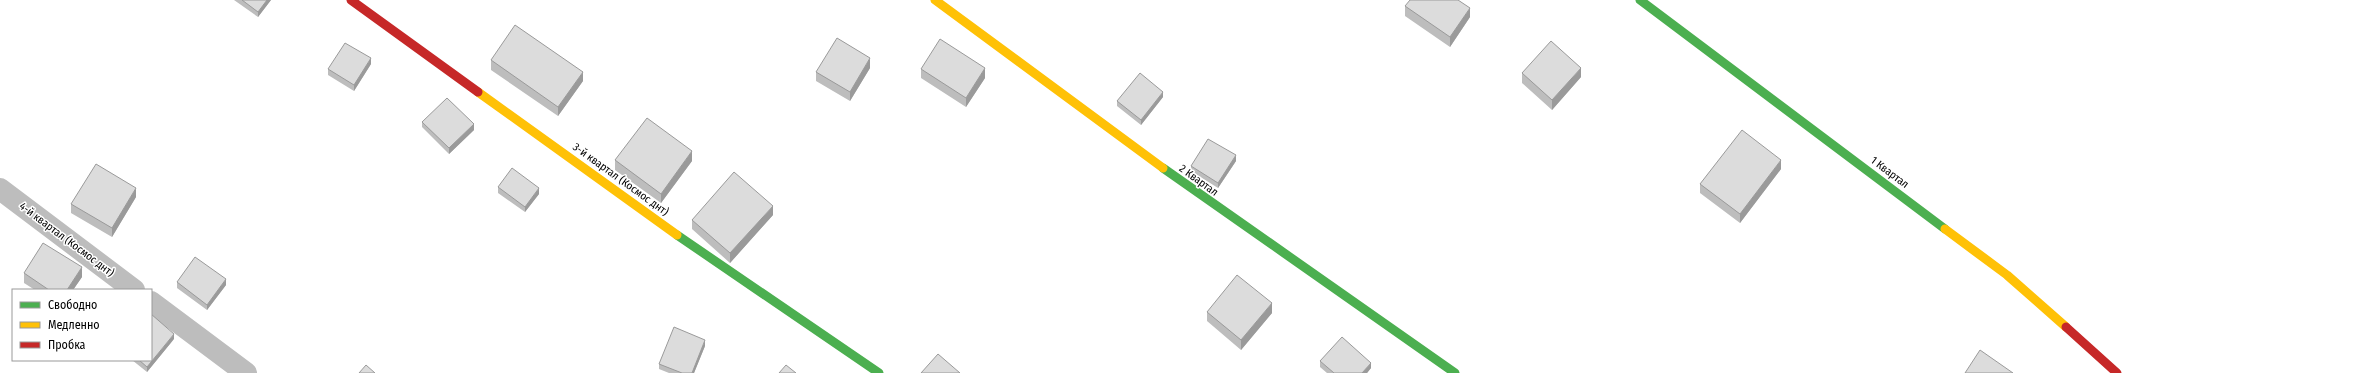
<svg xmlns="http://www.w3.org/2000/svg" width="2363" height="373" viewBox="0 0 2363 373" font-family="'Fira Sans Condensed',sans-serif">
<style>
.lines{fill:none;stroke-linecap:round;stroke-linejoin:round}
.street{stroke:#bdbdbd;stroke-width:22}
.fast{stroke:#4caf50;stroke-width:9}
.slow{stroke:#ffc107;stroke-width:9}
.jam{stroke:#c62828;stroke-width:9}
.wall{fill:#bdbdbd}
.shaded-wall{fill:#9a9a9a}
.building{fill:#dcdcdc;stroke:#9a9a9a}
.labels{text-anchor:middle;stroke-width:3;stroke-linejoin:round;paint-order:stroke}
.street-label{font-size:11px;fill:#000;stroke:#fff}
</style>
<rect width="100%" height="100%" fill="#fff"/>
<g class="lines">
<path class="street" d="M 0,189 L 134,290
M 151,302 L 246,373"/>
<path class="fast" d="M 1640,0 L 1945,229
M 1163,168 L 1455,373
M 677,235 L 879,373"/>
<path class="slow" d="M 935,0 L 1163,168
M 478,92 L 677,235
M 1945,229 L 2007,275 L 2066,327"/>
<path class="jam" d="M 351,0 L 478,92
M 2066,327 L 2117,373"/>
</g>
<path class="wall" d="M 234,0 L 271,0 L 258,17 Z
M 1405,6 L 1470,17 L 1450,47 L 1405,16 Z
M 491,60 L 583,81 L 558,116 L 491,70 Z
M 371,64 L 354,91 L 328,75 L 328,69 Z
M 870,68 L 850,101 L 816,81 L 816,72 Z
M 921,69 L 985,78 L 966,107 L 921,78 Z
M 1522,73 L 1581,77 L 1552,110 L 1522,83 Z
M 1163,97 L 1141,125 L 1117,106 L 1117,101 Z
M 422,122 L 474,130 L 449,154 L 422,127 Z
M 615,160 L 692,161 L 661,203 L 615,170 Z
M 1236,161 L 1218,188 L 1191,171 L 1191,166 Z
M 1781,169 L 1740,223 L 1700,193 L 1700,184 Z
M 498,187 L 539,194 L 525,212 L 498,193 Z
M 136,197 L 112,237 L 71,213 L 71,204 Z
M 773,215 L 730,263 L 692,229 L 692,220 Z
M 24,273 L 82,277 L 73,290 L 35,290 L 24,283 Z
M 177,282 L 226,285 L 207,310 L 177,288 Z
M 1207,312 L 1272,313 L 1241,350 L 1207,321 Z
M 174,339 L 147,372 L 132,360 L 151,360 Z
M 705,346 L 694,373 L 669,373 L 659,369 L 659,364 Z
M 1320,361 L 1371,368 L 1367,373 L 1327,373 L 1320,367 Z"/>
<path class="shaded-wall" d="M 267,0 L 271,0 L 258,17 L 258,12 Z
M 1470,8 L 1470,17 L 1450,47 L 1450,37 Z
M 371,58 L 371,64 L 354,91 L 354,85 Z
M 870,58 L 870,68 L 850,101 L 850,92 Z
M 985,68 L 985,78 L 966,107 L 966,98 Z
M 1581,68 L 1581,77 L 1552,110 L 1552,100 Z
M 583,72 L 583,81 L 558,116 L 558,107 Z
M 1163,92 L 1163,97 L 1141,125 L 1141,120 Z
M 474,124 L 474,130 L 449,154 L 449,148 Z
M 692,151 L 692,161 L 661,203 L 661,194 Z
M 1236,155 L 1236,161 L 1218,188 L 1218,183 Z
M 1781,160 L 1781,169 L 1740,223 L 1740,214 Z
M 136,188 L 136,197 L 112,237 L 112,228 Z
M 539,188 L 539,194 L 525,212 L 525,207 Z
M 773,206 L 773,215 L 730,263 L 730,253 Z
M 82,267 L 82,277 L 73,290 L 67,290 Z
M 226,279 L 226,285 L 207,310 L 207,305 Z
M 1272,303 L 1272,313 L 1241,350 L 1241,340 Z
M 174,334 L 174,339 L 147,372 L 147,367 Z
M 705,340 L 705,346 L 694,373 L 692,373 Z
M 1371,363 L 1371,368 L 1367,373 L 1362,373 Z"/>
<path class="building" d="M 242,0 L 267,0 L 258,12 Z
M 1410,0 L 1458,0 L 1470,8 L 1450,37 L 1405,6 Z
M 515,25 L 583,72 L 558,107 L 491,60 Z
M 837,38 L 870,58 L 850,92 L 816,72 Z
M 940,39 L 985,68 L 966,98 L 921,69 Z
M 1551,41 L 1581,68 L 1552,100 L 1522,73 Z
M 345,43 L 371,58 L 354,85 L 328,69 Z
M 1140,73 L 1163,92 L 1141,120 L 1117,101 Z
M 447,98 L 474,124 L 449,148 L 422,122 Z
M 647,118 L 692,151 L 661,194 L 615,160 Z
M 1742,130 L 1781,160 L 1740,214 L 1700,184 Z
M 1208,139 L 1236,155 L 1218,183 L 1191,166 Z
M 96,164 L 136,188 L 112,228 L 71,204 Z
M 512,168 L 539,188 L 525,207 L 498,187 Z
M 734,172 L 773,206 L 730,253 L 692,220 Z
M 43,243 L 82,267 L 67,290 L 49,290 L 24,273 Z
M 195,257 L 226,279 L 207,305 L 177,282 Z
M 1237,275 L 1272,303 L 1241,340 L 1207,312 Z
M 151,314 L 174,334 L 147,367 L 139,360 L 151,360 Z
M 674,327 L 705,340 L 692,373 L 682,373 L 659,364 Z
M 1342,337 L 1371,363 L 1362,373 L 1334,373 L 1320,361 Z
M 1980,350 L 2013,373 L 1965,373 Z
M 938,354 L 960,373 L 921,373 Z
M 366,365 L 375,373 L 359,373 Z
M 786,365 L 796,373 L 779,373 Z"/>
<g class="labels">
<g class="street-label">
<text transform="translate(1890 172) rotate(37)" y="4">1 Квартал</text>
<text transform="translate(621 179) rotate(36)" y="4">3-й квартал (Космос днт)</text>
<text transform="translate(1199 180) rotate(36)" y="4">2 Квартал</text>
<text transform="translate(67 239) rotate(37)" y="4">4-й квартал (Космос днт)</text>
</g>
</g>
<rect x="12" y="289" width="140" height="72" fill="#ffffff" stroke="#999999"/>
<rect x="20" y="302" width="20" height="6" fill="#4caf50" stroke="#999999"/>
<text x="48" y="309" font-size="12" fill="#000000">Свободно</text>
<rect x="20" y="322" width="20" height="6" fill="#ffc107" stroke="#999999"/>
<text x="48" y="329" font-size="12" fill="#000000">Медленно</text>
<rect x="20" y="342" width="20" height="6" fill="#c62828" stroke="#999999"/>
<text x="48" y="349" font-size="12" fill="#000000">Пробка</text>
</svg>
